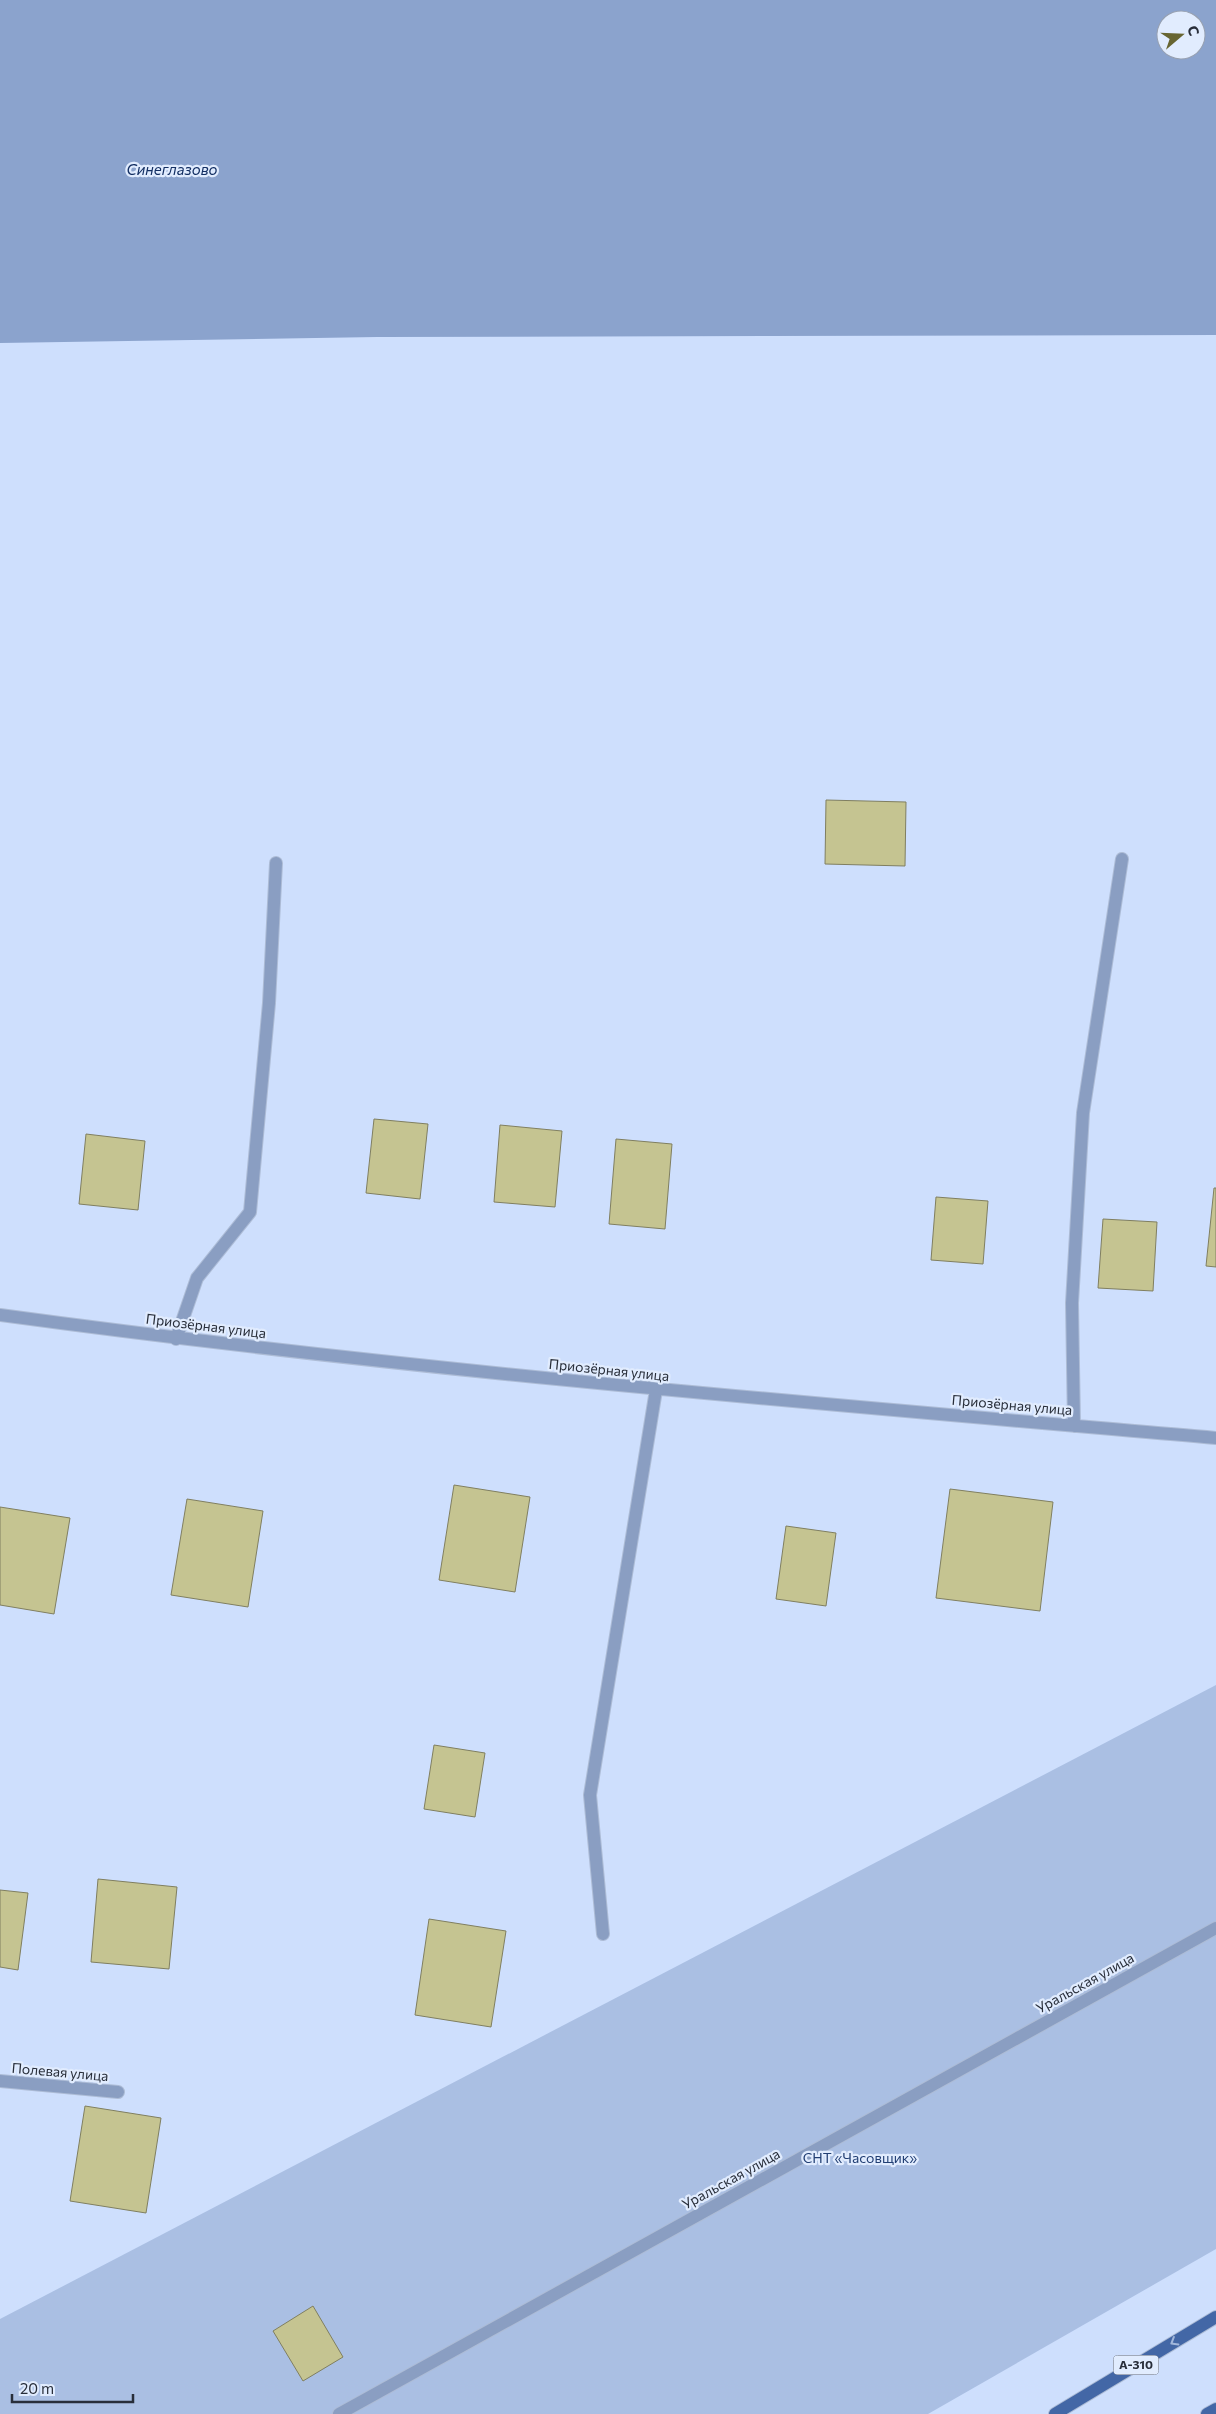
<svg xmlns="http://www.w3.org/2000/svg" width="1216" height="2414" viewBox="0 0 1216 2414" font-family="Commissioner,sans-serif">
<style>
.green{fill:#aabfe3}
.water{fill:#8ba3cd;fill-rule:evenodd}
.building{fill:#c5c491;stroke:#807f60}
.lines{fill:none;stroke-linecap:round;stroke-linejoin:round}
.minor-casing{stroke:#adbcd6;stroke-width:14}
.major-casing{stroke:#adbcd6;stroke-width:14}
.minor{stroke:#8a9ec2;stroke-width:12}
.major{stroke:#4367a6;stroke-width:12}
.oneway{stroke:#a2b7db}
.labels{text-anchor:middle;stroke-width:4.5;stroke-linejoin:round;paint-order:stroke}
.shield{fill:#e1ecfe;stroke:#606775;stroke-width:1}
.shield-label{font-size:12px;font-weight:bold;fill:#282e3a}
.street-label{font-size:14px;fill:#282e3a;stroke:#e1ecfe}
.park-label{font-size:14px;fill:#213e73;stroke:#e1ecfe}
.water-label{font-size:15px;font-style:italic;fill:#132f63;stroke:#e1ecfe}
</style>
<rect width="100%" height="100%" fill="#cedffd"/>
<path class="green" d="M 1216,1685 L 1216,2249 L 928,2414 L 0,2414 L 0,2319 Z"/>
<path class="water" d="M 0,0 L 1216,0 L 1216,335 L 377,337 L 0,343 ZM 1166,20 L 1196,20 L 1196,50 L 1166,50 Z"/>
<path class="building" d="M 826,800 L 906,802 L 905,866 L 825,864 Z
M 374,1119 L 428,1124 L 420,1199 L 366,1193 Z
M 500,1125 L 562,1131 L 555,1207 L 494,1202 Z
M 86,1134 L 145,1141 L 138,1210 L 79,1204 Z
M 616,1139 L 672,1144 L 665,1229 L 609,1224 Z
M 1214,1188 L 1216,1188 L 1216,1267 L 1206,1266 Z
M 936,1197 L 988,1201 L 983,1264 L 931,1260 Z
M 1103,1219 L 1157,1222 L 1153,1291 L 1098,1288 Z
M 454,1485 L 530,1497 L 515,1592 L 439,1580 Z
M 950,1489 L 1053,1502 L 1040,1611 L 936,1598 Z
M 187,1499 L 263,1511 L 248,1607 L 171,1595 Z
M 0,1507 L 70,1518 L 54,1614 L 0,1605 Z
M 786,1526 L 836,1533 L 826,1606 L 776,1599 Z
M 434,1745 L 485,1753 L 475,1817 L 424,1809 Z
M 98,1879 L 177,1887 L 169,1969 L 91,1962 Z
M 0,1890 L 28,1893 L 18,1970 L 0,1967 Z
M 429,1919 L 506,1931 L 491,2027 L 415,2015 Z
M 85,2106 L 161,2118 L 146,2213 L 70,2201 Z
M 313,2306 L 343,2357 L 303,2381 L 273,2331 Z"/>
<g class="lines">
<defs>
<path id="minor" d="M 0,1315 C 404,1370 810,1403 1216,1438
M 176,1339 L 197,1278 L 250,1212 L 269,1003 L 276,863
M 1074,1426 L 1072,1303 L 1083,1113 L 1122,859
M 603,1934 L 590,1795 L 656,1390
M 0,2081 L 118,2092
M 339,2414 L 1216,1928"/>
<path id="major" d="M 1055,2414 L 1216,2317
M 1207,2414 L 1216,2409"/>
</defs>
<use href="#minor" class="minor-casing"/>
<use href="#major" class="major-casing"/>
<use href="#minor" class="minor"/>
<use href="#major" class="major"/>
</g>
<defs><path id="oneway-chevron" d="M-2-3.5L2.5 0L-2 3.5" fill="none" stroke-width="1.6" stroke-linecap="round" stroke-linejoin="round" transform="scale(1.25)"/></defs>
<use class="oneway" href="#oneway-chevron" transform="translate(1174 2342) rotate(149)"/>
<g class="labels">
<rect class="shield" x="1113.5" y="2355.5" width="45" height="19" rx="4"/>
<g class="shield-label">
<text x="1136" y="2369">А-310</text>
</g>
<g class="street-label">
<text transform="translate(206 1326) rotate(7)" y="5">Приозёрная улица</text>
<text transform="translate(609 1370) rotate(6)" y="5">Приозёрная улица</text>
<text transform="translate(1012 1405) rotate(5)" y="5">Приозёрная улица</text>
<text transform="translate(1085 1983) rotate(-29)" y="5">Уральская улица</text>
<text transform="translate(60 2072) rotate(5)" y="5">Полевая улица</text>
<text transform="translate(731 2179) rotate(-29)" y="5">Уральская улица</text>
</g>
<g class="park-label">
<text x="860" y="2163">СНТ «Часовщик»</text>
</g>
<g class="water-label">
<text x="172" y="175">Синеглазово</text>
</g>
</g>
<g transform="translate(1181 35) rotate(71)"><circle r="24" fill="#e1ecfe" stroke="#97a0b0"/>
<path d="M0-4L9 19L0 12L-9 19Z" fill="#676532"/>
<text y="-8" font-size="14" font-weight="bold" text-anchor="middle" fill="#282e3a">С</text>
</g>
<path d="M12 2394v8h121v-8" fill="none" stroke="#282e3a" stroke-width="2.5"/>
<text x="20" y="2394" font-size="15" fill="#282e3a" stroke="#e1ecfe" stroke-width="4" paint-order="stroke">20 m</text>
</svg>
